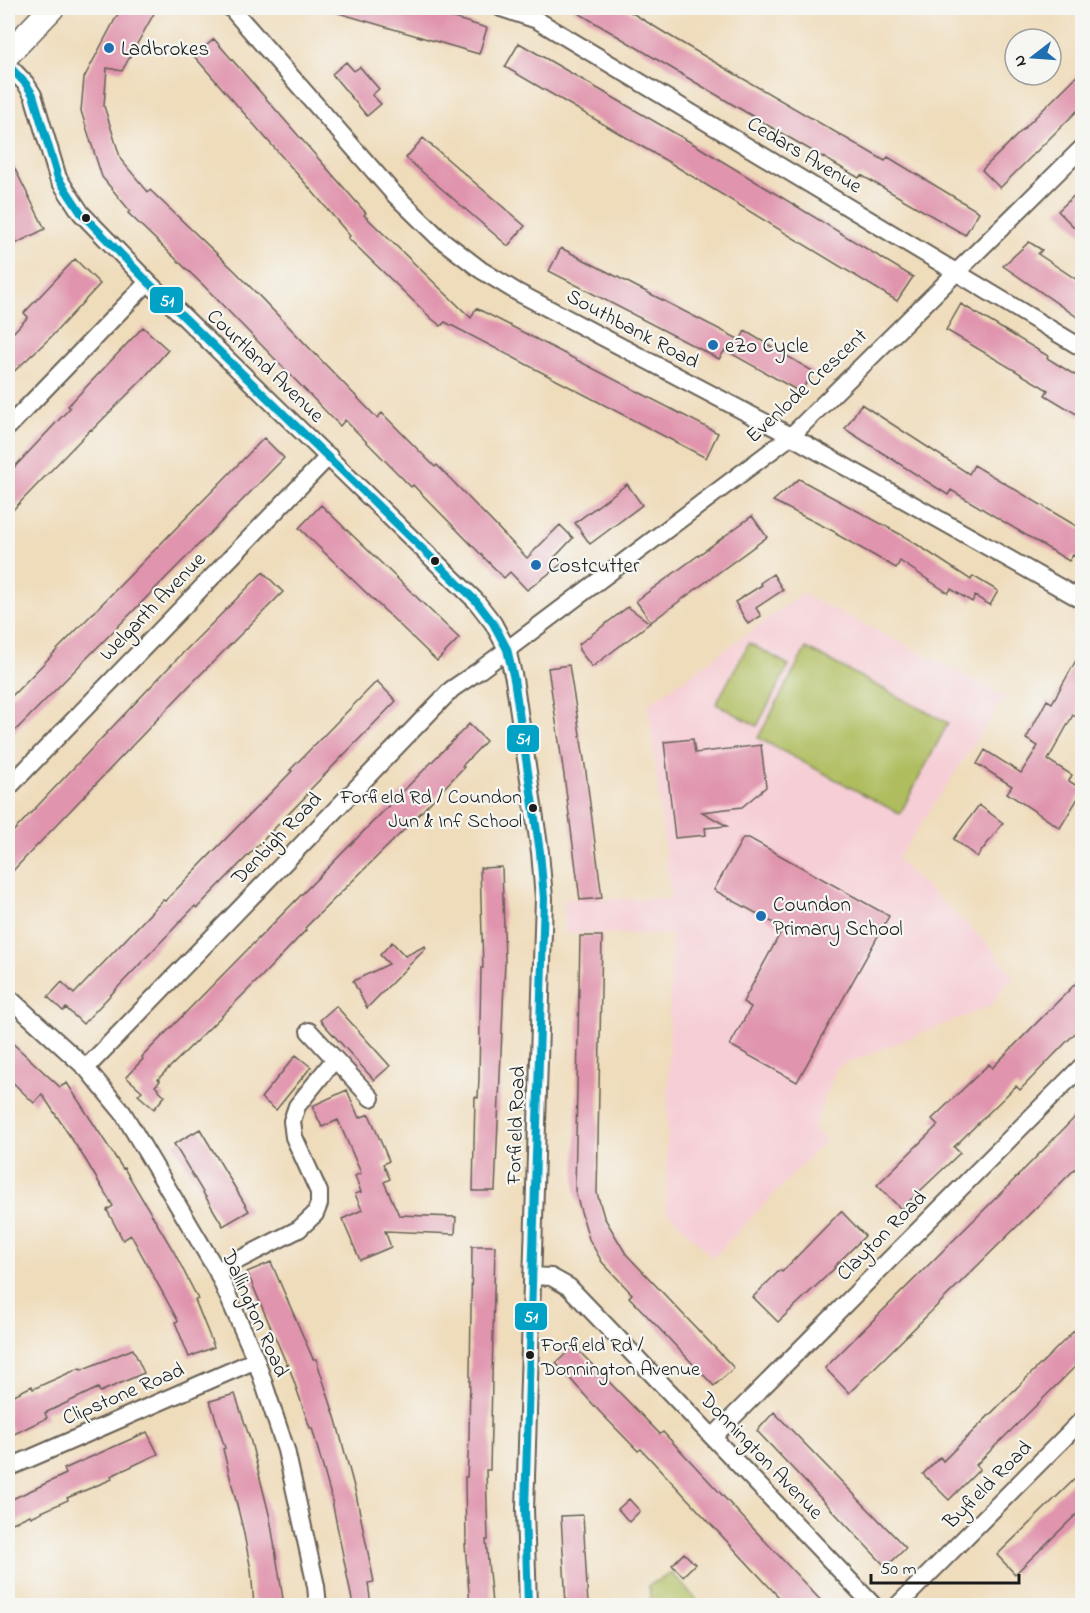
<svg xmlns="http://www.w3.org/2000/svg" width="1090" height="1613" viewBox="0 0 1090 1613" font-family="'Indie Flower',sans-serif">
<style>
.built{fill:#f6cfd6}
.green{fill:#afbd5f;stroke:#666c3e;stroke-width:1.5}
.building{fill:#e094ad}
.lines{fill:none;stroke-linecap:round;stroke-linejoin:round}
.street-casing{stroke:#665f54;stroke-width:20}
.secondary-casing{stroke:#665f54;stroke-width:27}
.street{stroke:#fff;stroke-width:16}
.secondary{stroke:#fff;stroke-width:24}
.bus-1-casing{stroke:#f6f6f2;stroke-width:12}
.bus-1{stroke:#01a2c5;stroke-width:8}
.poi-dot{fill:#1f6fb2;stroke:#f6f6f2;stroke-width:2}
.bus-dot{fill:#1c1c1c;stroke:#f6f6f2;stroke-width:2}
.labels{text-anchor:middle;stroke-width:4.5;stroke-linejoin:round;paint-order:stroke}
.bus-label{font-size:20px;fill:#1c1c1c;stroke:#f6f6f2;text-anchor:end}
.poi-label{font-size:21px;fill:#1c1c1c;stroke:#f6f6f2;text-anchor:start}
.street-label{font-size:21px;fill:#1c1c1c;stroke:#f6f6f2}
.line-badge{stroke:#f6f6f2;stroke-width:2}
.badge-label{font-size:16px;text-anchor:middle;font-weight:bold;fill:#fff}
</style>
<rect width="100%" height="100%" fill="#f6f6f2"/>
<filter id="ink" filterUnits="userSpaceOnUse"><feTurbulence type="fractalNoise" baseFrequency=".0167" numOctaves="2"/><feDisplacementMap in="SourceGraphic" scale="12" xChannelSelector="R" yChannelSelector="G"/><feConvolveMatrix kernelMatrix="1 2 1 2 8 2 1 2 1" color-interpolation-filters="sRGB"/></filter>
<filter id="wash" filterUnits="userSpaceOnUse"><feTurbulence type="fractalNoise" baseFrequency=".008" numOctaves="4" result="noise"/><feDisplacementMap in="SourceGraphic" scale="24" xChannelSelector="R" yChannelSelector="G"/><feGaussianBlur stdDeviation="1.35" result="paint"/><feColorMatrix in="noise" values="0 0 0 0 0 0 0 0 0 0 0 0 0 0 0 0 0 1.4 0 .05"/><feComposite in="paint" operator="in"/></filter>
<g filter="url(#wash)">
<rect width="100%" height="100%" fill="#efdcbb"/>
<path class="built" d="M 802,594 L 920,652 L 1005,697 L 897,860 L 987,943 L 1013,976 L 990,1006 L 837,1067 L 813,1128 L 826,1140 L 713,1258 L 666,1210 L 671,935 L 565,933 L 563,899 L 671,899 L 648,705 Z"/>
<path class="green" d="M 749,643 L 789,665 L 757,726 L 716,704 Z
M 806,648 L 948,723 L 900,814 L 758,738 Z
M 672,1573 L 701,1605 L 652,1605 L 648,1586 Z"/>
<g id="blocks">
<path class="building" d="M 121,8 L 157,8 L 122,71 L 107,68 L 104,106 L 121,160 L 148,192 L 150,190 L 236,272 L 377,418 L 382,413 L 435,467 L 437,465 L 527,558 L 560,525 L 573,538 L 555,557 L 563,563 L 527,590 L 510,572 L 504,578 L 413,485 L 411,487 L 345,420 L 340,426 L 204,286 L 128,213 L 130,211 L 102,177 L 81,111 L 84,78 Z
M 335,8 L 420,8 L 487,28 L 479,54 L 335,12 Z
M 570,8 L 624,8 L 675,39 L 885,161 L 888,157 L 979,212 L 965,235 L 861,175 L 859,178 L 769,126 Z
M 214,39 L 366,213 L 364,215 L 471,318 L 476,308 L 718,433 L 706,458 L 445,322 L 441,326 L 432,319 L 348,238 L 350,236 L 312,191 L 194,56 Z
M 519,43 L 697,146 L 913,277 L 897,301 L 672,164 L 505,67 Z
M 346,62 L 354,71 L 360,67 L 379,89 L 372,95 L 381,104 L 367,116 L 332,74 Z
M 1083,70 L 1083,105 L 1000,188 L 982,170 Z
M 423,138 L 525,226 L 508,246 L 406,158 Z
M 8,155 L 45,229 L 13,245 L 8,232 Z
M 1083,187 L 1083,236 L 1058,211 Z
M 1029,242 L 1042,250 L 1038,254 L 1083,284 L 1083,321 L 1003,266 Z
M 561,248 L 740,340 L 745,331 L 814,372 L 800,392 L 725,350 L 719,359 L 549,271 Z
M 75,259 L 100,284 L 50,338 L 8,377 L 8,338 L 28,317 L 24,313 Z
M 961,304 L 1048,356 L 1047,358 L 1083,380 L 1083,418 L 1045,395 L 1048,390 L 946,330 Z
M 143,327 L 168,350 L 142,380 L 92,430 L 91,429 L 8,515 L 8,474 L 70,408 L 68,406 Z
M 861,404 L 969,474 L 974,465 L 1083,530 L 1083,561 L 1073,555 L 1069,561 L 951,490 L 948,495 L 845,429 Z
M 264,438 L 284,458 L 8,738 L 8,700 Z
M 799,479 L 907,538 L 971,580 L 973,576 L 998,591 L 990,605 L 975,596 L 972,602 L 951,589 L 948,593 L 900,561 L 896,568 L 836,534 L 837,533 L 773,501 Z
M 627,484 L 642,505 L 590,544 L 575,523 Z
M 321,505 L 459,638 L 437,661 L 299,528 Z
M 752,516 L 767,537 L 651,622 L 636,601 Z
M 263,572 L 283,592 L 189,686 L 8,876 L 8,837 L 173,663 Z
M 773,574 L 783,590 L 756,608 L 761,616 L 748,624 L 735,602 L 762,585 L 760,583 Z
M 628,607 L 650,623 L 592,667 L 579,650 L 579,644 Z
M 1083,648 L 1083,706 L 1076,717 L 1073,715 L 1048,760 L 1072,775 L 1069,781 L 1083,790 L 1060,828 L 1007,793 L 1012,786 L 977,764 L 985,750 L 1021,773 L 1038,746 L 1026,739 L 1047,700 L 1052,703 Z
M 569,665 L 586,772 L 602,898 L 580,900 L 564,775 L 548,668 Z
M 377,681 L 396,701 L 306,794 L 307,795 L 197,908 L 195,906 L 83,1024 L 66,1008 L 63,1011 L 48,997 L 62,982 L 74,994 L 163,900 L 165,901 L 292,771 L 290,770 Z
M 469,724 L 486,741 L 462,766 L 464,767 L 408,826 L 305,928 L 306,930 L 262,976 L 158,1079 L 160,1081 L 155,1086 L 165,1096 L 154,1109 L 138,1095 L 142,1091 L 126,1077 L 143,1059 L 142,1057 Z
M 693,739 L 695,753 L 761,745 L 766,787 L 742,807 L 702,812 L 727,826 L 705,828 L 706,835 L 675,838 L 664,742 Z
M 979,805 L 1003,823 L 977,857 L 954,839 Z
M 743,838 L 749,838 L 889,916 L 797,1082 L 730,1045 L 751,1007 L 743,1002 L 783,928 L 714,890 Z
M 502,867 L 505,961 L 495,1191 L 473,1191 L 475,1097 L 478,1098 L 479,1078 L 481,968 L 483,968 L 480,868 Z
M 580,936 L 602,936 L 597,1193 L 604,1217 L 626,1254 L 734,1368 L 714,1386 L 629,1297 L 632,1294 L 602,1262 L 589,1239 L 575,1191 Z
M 392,942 L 405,956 L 425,946 L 426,948 L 367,1008 L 353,981 L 389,964 L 380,955 Z
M 1083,976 L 1083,1025 L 1020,1090 L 1016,1086 L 954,1147 L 960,1153 L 901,1209 L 877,1185 L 938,1125 L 932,1119 L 989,1064 L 992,1068 Z
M 336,1006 L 390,1066 L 374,1080 L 320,1020 Z
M 8,1039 L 60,1087 L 67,1083 L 123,1169 L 124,1168 L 174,1252 L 198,1299 L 195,1300 L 214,1347 L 189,1357 L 175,1322 L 178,1321 L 131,1235 L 123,1240 L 107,1210 L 113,1206 L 85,1159 L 42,1094 L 34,1103 L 8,1078 Z
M 296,1055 L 311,1067 L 276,1110 L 261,1098 Z
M 347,1090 L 359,1118 L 369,1114 L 389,1161 L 383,1164 L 390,1179 L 384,1182 L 399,1215 L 456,1217 L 455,1234 L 385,1231 L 391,1247 L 360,1260 L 342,1219 L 362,1210 L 355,1194 L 361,1192 L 355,1176 L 361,1173 L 338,1120 L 322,1127 L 312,1106 Z
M 1083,1109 L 1083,1161 L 849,1393 L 825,1368 L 1004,1190 Z
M 200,1129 L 249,1211 L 223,1226 L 174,1144 Z
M 841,1211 L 865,1236 L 834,1267 L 835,1268 L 778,1322 L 753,1297 L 780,1270 L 782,1272 Z
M 472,1246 L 495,1246 L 490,1470 L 486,1470 L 488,1540 L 486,1540 L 492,1604 L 478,1605 L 470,1605 L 465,1544 L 466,1544 L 465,1477 L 467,1477 L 469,1438 Z
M 271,1262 L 313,1359 L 316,1359 L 336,1420 L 356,1494 L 374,1582 L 368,1583 L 371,1605 L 353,1605 L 331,1496 L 312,1428 L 310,1428 L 288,1364 L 287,1365 L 247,1272 Z
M 1083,1322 L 1083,1359 L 976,1465 L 980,1469 L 949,1500 L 923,1474 L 940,1457 L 943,1461 Z
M 574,1346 L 660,1434 L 663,1432 L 825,1605 L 787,1605 L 775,1593 L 641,1449 L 638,1451 L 599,1411 L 556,1363 Z
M 133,1349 L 144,1373 L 100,1392 L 98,1388 L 45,1413 L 47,1418 L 14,1434 L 8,1422 L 8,1398 L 32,1386 L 33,1389 L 80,1368 L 81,1370 Z
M 235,1394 L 251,1442 L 270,1518 L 284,1605 L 254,1605 L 251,1570 L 243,1529 L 223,1449 L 225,1448 L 210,1401 Z
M 774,1412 L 906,1548 L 886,1567 L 757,1431 Z
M 147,1432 L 158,1454 L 111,1476 L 112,1479 L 67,1498 L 68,1500 L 31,1517 L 30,1515 L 8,1525 L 8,1501 L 66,1474 L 64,1469 Z
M 1083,1471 L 1083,1508 L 1015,1574 L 997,1555 Z
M 629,1499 L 640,1511 L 629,1522 L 618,1509 Z
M 583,1515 L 588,1605 L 566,1605 L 561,1516 Z
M 684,1553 L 695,1564 L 683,1576 L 672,1565 Z"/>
</g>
</g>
<g filter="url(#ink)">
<use href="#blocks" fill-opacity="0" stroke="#665f54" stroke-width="1.5"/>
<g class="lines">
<defs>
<path id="street" d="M 231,8 L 394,194 L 438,237 L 481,270 L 517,292 L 791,436 L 1082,600
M 501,8 L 537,20 L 1082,348
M 8,65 L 26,84 L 33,95 L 58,178 L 81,213 L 148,282 L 476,601 L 493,623 L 507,649 L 514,679 L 540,852 L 544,898 L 525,1509 L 528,1606
M 8,427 L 148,282
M 8,788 L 329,456
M 8,997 L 86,1068 L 123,1113 L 217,1271 L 256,1360 L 286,1450 L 316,1586 L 318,1606
M 309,1031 L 371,1098
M 86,1068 L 452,689 L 480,670 L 791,436 L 1082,148
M 217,1271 L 299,1229 L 315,1214 L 319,1204 L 319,1192 L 294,1137 L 292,1121 L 297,1106 L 334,1060
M 532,1276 L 551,1277 L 569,1287 L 874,1606
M 713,1437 L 1082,1066
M 8,1468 L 256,1360
M 897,1606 L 1082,1420"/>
<path id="secondary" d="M 8,54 L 52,8"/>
</defs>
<use href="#street" class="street-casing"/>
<use href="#secondary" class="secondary-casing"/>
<use href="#street" class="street"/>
<use href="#secondary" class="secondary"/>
<defs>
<path id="bus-1" d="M 8,65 L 26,84 L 33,95 L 58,178 L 81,213 L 148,282 L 476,601 L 493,623 L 507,649 L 514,679 L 540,852 L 544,898 L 525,1509 L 528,1606"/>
</defs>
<use href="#bus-1" class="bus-1-casing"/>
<use href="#bus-1" class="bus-1"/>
</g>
</g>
<g class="poi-dot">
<circle cx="109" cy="48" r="6"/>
<circle cx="713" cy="345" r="6"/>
<circle cx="536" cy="565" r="6"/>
<circle cx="761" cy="916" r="6"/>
</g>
<g class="bus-dot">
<circle cx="86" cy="218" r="5"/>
<circle cx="435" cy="561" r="5"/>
<circle cx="533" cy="808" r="5"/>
<circle cx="530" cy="1355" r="5"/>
</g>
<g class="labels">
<g class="bus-label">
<text x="522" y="803">Forfield Rd / Coundon<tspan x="522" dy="24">Jun &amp; Inf School</tspan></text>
<text x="541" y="1351" text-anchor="start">Forfield Rd /<tspan x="541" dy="24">Donnington Avenue</tspan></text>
</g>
<g class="poi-label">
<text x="121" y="55">Ladbrokes</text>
<text x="725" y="352">eZo Cycle</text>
<text x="548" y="572">Costcutter</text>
<text x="773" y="911">Coundon<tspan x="773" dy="24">Primary School</tspan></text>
</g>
<g class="street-label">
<text transform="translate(805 154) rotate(31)" y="7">Cedars Avenue</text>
<text transform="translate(633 328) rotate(28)" y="7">Southbank Road</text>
<text transform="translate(266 365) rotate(44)" y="7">Courtland Avenue</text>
<text transform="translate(806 385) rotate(-43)" y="7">Evenlode Crescent</text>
<text transform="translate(152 606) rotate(-46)" y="7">Welgarth Avenue</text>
<text transform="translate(276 838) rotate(-46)" y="7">Denbigh Road</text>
<text transform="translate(515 1125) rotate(-88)" y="7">Forfield Road</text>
<text transform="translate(881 1235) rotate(-45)" y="7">Clayton Road</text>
<text transform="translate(256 1313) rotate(66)" y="7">Dallington Road</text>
<text transform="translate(123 1393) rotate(-23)" y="7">Clipstone Road</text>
<text transform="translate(762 1455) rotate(46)" y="7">Donnington Avenue</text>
<text transform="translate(987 1484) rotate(-45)" y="7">Byfield Road</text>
</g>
</g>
<g class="line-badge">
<rect x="149" y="286" width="35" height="28" rx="6" fill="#01a2c5"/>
<rect x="506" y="724" width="34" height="29" rx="6" fill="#01a2c5"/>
<rect x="514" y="1302" width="34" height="29" rx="6" fill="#01a2c5"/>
</g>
<g class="badge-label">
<text x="167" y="306">51</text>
<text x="523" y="744">51</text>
<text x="531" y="1322">51</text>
</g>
<rect width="1090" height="1613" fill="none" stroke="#f6f6f2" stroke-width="30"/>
<g transform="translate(1033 57) rotate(253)"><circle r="28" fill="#f6f6f2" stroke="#9f9f9c" stroke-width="1.5"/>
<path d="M0-4.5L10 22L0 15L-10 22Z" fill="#1f6fb2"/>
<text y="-9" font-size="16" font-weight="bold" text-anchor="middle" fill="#1c1c1c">N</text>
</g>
<path d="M871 1574v9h148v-9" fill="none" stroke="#1c1c1c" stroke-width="3"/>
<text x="880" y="1574" font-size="18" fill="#1c1c1c" stroke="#f6f6f2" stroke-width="4.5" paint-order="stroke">50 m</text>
</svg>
